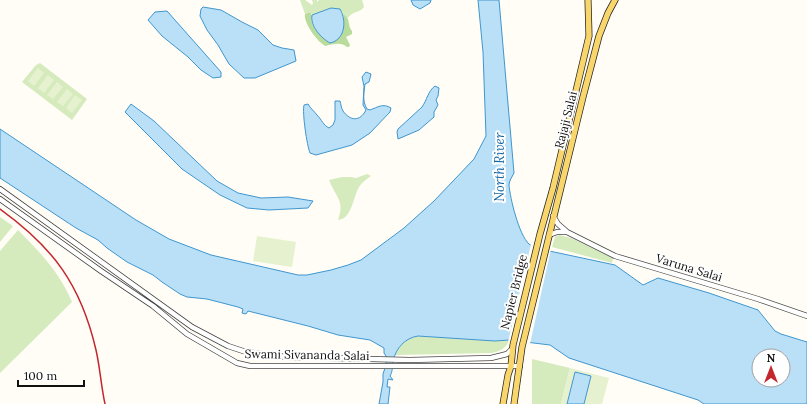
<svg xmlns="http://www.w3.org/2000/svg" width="807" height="404" viewBox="0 0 807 404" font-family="Lora,serif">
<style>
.green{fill:#d5ebbd}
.forest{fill:#b9dc9c}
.pitch{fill:#e6f2cf}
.water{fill:#b9e0f7;stroke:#3f96cf;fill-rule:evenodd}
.pier{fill:#fffdf5}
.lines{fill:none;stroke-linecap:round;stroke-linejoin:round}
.minor-casing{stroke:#444;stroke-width:6}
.major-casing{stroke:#222;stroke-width:7}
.minor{stroke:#fff;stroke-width:4.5}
.major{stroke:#f9d66b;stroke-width:5.5}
.rail{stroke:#c4262e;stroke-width:1.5}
.labels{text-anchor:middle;stroke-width:4;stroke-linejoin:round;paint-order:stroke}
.street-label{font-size:12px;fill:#111;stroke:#fff}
.water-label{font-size:13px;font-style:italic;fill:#1768a6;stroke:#fff}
</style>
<rect width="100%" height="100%" fill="#fffdf5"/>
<path class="green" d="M 300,0 L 305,0 L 312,5 L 313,3 L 312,0 L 317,0 L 317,2 L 319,0 L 362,0 L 364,7 C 360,13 352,11 348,18 L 343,14 L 340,9 L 331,8 L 312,15 L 311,13 L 305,14 Z
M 40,63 L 87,99 L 72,120 L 22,82 L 36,65 Z
M 367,174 L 371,176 C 367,179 362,182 359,187 C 353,197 352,219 338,220 C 345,200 336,198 329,180 L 342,177 L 351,177 L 356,178 Z
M 0,217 L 13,226 L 0,242 Z
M 18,230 C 40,252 60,273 72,302 L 0,373 L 0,251 Z
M 559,235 L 571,238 L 613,258 L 612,263 L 552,247 L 555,237 Z
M 418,336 L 495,341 L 509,340 C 507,348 499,352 491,353 L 395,355 C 401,344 406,338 418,336 Z
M 532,359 L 570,368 L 561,404 L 532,404 Z"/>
<path class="forest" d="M 308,13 L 311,13 C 312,16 311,19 312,23 C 315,31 324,41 333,42 L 341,36 L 344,21 L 343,14 C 351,18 347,25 352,31 L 352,34 L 346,37 L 350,45 L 349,47 L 347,47 C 342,42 332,44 326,46 C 319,44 303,23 305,14 Z"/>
<path class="pitch" d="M 38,68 L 44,73 L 34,86 L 28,81 Z
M 48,75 L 54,80 L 44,93 L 38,88 Z
M 57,82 L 63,87 L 53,99 L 47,95 Z
M 67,89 L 73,94 L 63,106 L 57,102 Z
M 75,95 L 82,100 L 72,113 L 66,108 Z
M 257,236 L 296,242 L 292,267 L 253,261 Z
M 570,368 L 609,378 L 602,404 L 561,404 Z"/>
<path class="water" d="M 411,0 L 431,0 L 430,3 L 420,9 L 413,5 Z
M 478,0 L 499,0 L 514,173 C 512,177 509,181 509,185 C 510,198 519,235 529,244 C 532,247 537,248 540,249 L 615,265 L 643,285 L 658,278 L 709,293 L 758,310 L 775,331 L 781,334 L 807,342 L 807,404 L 704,404 L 698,400 L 569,358 L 550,345 L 509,340 L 495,341 L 418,336 C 405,338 396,348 393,361 C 392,367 393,371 390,376 L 393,380 L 388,379 L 387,387 L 390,387 L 388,404 L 379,404 L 383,382 L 383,374 L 386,365 L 386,356 L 384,353 L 384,348 L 370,340 L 338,335 L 308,326 L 248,311 L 246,314 L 242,313 L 243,309 L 238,307 L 207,299 L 187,297 L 180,294 L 162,282 L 153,275 L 127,262 L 107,248 L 98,240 L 76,228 L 0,178 L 0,129 L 136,220 L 169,239 L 211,255 L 298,275 L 307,275 L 331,270 L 348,265 L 361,260 L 404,228 L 434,201 L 474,159 L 486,136 L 483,52 ZM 759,356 L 783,356 L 783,380 L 759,380 Z
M 203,7 L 221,10 L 242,22 L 258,30 L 273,45 L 282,48 L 294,50 L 296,61 L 255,78 L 244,78 L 229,64 L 218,45 L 207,30 L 200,16 L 201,9 Z
M 331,8 L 340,9 C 347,21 345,40 330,43 C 321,38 310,26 312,15 Z
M 167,11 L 221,72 L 221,77 L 213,78 L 201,70 L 188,57 L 162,36 L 148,20 L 155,12 Z
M 366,72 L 371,74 L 369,82 L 365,84 C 364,92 362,101 367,109 L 370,110 C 378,107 383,103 391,108 L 390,112 L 370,133 L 352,145 L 316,155 L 310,153 C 307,146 302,112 304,105 L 308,104 C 311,109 314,111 317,115 C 322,120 323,125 329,128 L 333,125 L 335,120 L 335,101 L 340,101 C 341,104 341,108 343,111 C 350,121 360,122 366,110 L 363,105 L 364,86 L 362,77 Z
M 435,86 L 439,88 L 438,96 L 436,100 L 438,105 L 434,112 L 434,117 L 419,130 L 398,139 L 397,132 L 398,129 L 422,107 C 427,100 428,91 435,86 Z
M 131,104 L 154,121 L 217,181 L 238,193 L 261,198 L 288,197 L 313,201 L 308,208 L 269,210 L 247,208 L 220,195 L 182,169 L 125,112 Z
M 575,372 L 591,376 L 584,404 L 567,404 Z"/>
<path class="pier" d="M 531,244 L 551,249 L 530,344 L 508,342 Z"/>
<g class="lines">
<defs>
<path id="minor" d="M 0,189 L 192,327 L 228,346 L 246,352 L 287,357 L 410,360 L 491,358 L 507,354 L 512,349
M 0,199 L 101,271 L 153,306 L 187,334 L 237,363 L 250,366 L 520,366
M 553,216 L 558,224 L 566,231
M 549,235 L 557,232 L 567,232 L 615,256 L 758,299 L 807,316"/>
<path id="major" d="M 503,404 L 508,375 L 511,366 L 513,345 L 540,234 L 553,188 L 589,36 L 588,0
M 514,404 L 522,347 L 583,97 L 599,36 L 608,13 L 615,0"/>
</defs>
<use href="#minor" class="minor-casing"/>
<use href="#major" class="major-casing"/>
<use href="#minor" class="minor"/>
<use href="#major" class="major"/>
<path class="rail" d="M 0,209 C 53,247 81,285 96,350 C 100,367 101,386 105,404"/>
</g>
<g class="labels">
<g class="street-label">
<text transform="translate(566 120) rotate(-76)" y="4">Rajaji Salai</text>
<text transform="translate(689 268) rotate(17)" y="4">Varuna Salai</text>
<text transform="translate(514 292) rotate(-76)" y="4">Napier Bridge</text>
<text transform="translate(307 355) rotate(1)" y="4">Swami Sivananda Salai</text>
</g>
<g class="water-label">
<text transform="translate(499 167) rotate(-90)" y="5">North River</text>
</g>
</g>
<g transform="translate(771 368)"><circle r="19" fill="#ffffff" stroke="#a0a0a0"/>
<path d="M0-3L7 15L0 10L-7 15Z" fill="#c4262e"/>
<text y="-6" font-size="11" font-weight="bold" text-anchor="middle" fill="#111111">N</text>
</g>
<path d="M18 380v6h66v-6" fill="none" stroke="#111111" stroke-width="2"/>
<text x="24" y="380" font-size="12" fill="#111111" stroke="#ffffff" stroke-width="3" paint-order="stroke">100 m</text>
</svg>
